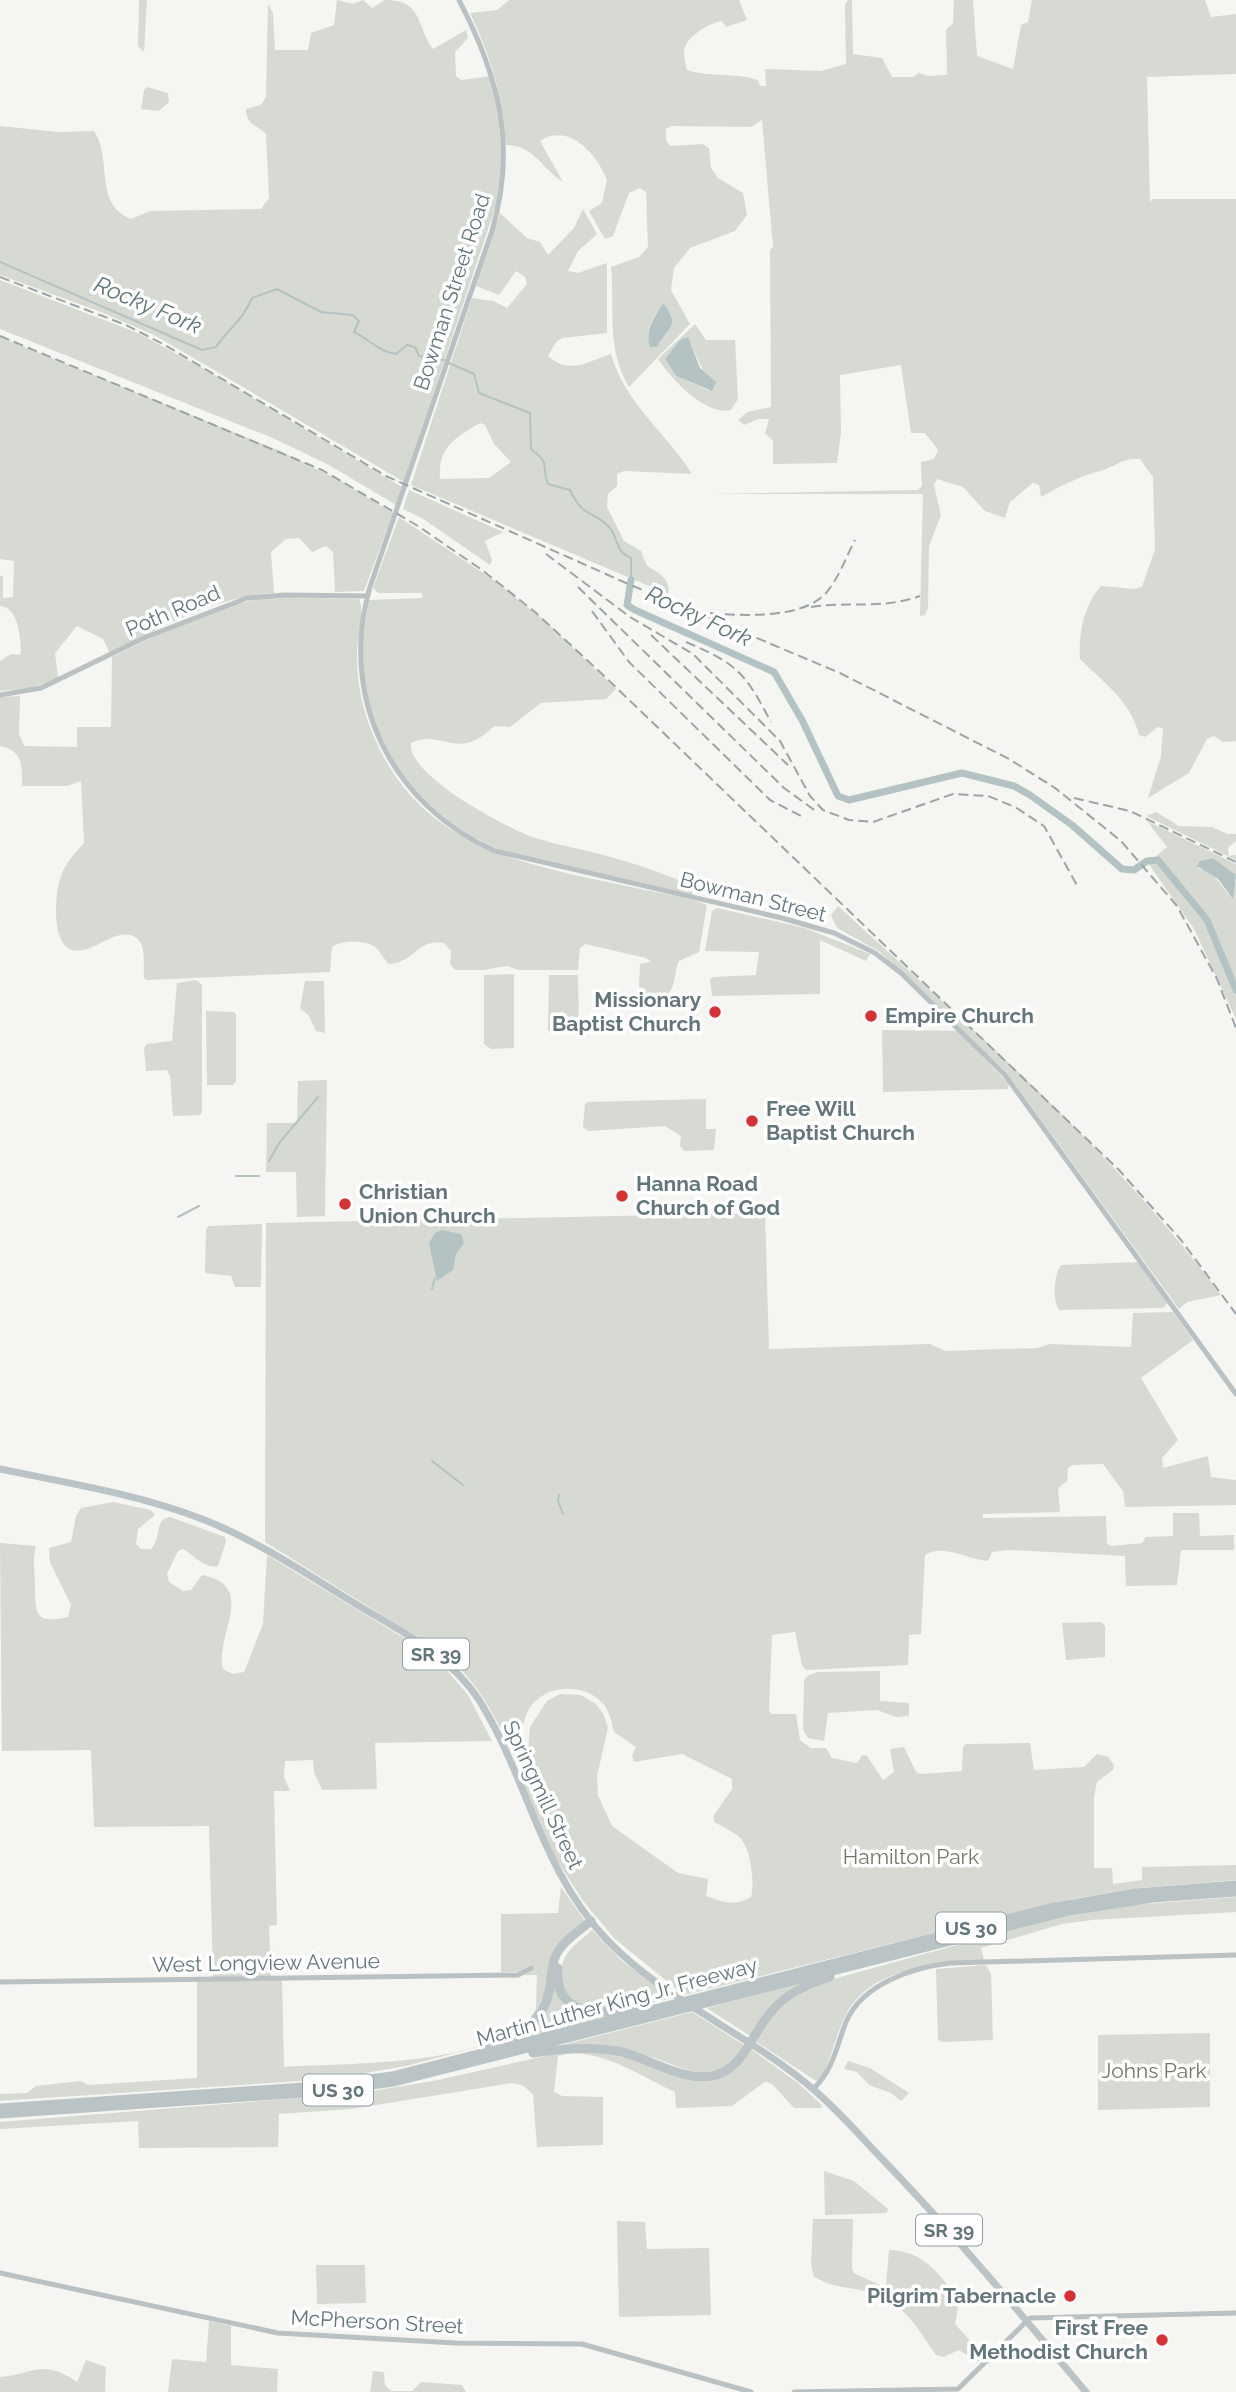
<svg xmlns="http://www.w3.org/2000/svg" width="1236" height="2392" viewBox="0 0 1236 2392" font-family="Raleway,sans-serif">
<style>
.green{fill:#d7dad2;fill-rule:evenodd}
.water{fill:#b3c3c4}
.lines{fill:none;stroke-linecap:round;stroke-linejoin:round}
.stream{stroke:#b3c3c4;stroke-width:2}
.river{stroke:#b3c3c4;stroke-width:7}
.tertiary{stroke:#bac1c2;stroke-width:5}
.primary{stroke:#bac3c5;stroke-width:7}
.motorway{stroke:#bac3c5;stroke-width:9}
.rail{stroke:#9ba4a7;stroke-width:2;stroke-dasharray:10 5;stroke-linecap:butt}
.poi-dot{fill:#d63235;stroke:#fff;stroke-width:2.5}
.labels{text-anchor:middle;stroke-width:7;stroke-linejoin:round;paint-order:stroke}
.shield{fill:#fff;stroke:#92a0a3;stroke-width:2}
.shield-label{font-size:19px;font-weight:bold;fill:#63777b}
.street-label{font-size:21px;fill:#63777b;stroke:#fff}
.poi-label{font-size:21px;font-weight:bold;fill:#63777b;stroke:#fff;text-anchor:start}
.park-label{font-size:21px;fill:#6e7965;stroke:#fff}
.water-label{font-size:23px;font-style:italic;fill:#5e7677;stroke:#fff}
</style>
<rect width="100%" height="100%" fill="#f5f5f2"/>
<path class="green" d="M 139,0 L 147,0 L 144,52 L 138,46 Z
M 337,0 L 353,4 L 363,0 L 372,8 L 385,0 C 423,0 416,25 433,49 L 466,30 L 468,38 L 455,52 L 456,76 L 461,80 L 490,76 C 501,118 504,159 497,202 L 404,482 L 156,336 L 101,312 L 0,275 L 0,126 L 58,132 L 94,131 C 113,159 93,204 131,219 L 150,211 L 261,209 L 269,198 L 266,134 C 256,124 246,125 246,109 L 261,105 L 266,97 L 268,4 L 273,13 L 275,50 L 308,50 L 311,33 L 334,25 Z
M 509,0 L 739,0 L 747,20 L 726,27 L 722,21 C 710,23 685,36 684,52 C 684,57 686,65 687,70 C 711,78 734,72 758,80 L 760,86 L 766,86 L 765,69 L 821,71 L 846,64 L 845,5 L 848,0 L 852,0 L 853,54 L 882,58 L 892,77 L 913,77 L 919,73 L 928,76 L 947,75 L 946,30 L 953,23 L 954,0 L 973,0 L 977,56 L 1013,69 L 1021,25 L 1028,22 L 1032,0 L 1205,0 L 1211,17 L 1236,14 L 1236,74 L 1147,77 L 1150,202 L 1153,199 L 1236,199 L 1236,741 L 1223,742 L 1214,736 L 1207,739 L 1189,773 L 1148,798 L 1161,756 L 1163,728 L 1158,727 L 1145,737 L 1139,735 C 1131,701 1104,683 1080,659 C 1078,634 1084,605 1101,586 L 1134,589 L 1142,587 L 1155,549 L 1153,477 L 1140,459 C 1121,458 1119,465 1103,470 C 1081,476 1062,485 1041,497 L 1039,485 L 1033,483 L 1010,502 L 1005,518 L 985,511 L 963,487 L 937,479 L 934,485 L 941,515 L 929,546 L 928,608 L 925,615 L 920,616 L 923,494 L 708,494 L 918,490 L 922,486 L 921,462 L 934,459 L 938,450 L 925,433 L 911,433 L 901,365 L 840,375 L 841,432 L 837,463 L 773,464 L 773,441 L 765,433 L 769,419 L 759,419 L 744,425 L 738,420 L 747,412 L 771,407 L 770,250 L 773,247 L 762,120 L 751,127 L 672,126 L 666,129 L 666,140 L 670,146 L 703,144 L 709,148 L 711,168 L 718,178 L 743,193 L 747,215 L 735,231 L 690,248 L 674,268 L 671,290 L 690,324 L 629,387 C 606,348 615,310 611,267 L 639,257 L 648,247 L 646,192 L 640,188 L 629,193 L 613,236 L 605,239 L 589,211 L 602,203 L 607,180 C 597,155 570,122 540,141 L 563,182 C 543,170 534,145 506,145 C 503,97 491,57 470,13 L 497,10 ZM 663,303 L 672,317 L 659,344 L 650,347 C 644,330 654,316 663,303 Z
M 147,87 L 168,93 L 169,102 L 159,111 L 141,109 L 144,90 Z
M 583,209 L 597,234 L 578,251 L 568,271 L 578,273 L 607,263 L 607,333 L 563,338 L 557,341 L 548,356 C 569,375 586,362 611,354 C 625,404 666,432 692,474 L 624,471 L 617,474 L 617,486 L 608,494 L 607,507 L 624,541 L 641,551 L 647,566 C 658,572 672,580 668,594 L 411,485 L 472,298 L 493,301 L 507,308 L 527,284 L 525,277 L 516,271 L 499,295 L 476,286 L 500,213 L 527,238 L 540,242 L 548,255 L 574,228 ZM 480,423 L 485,425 L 494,444 L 511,462 L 489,478 L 440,479 C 438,448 454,438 480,423 Z
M 0,280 L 138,333 L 206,370 L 402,487 L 396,505 L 329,465 L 275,439 L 0,329 Z
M 695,324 L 706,340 L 735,340 L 738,399 L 731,410 C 706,416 671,379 658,359 ZM 687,337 C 693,350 709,379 710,391 L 676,376 L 665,359 L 680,341 Z
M 0,337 L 280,451 L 341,481 L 393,513 L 364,591 L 335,592 L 333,552 L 326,546 L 312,552 L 299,538 L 286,539 L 271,552 L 274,593 C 218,595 160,628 110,653 L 103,639 L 77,626 L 55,653 L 58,678 L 32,688 L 0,691 L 0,661 L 11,654 L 20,655 L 21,650 C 20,635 18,607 0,606 L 0,575 L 3,577 L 3,598 L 13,597 L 14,561 L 0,559 Z
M 409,490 L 503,532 L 485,541 L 492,560 L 490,565 L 422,518 L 403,509 Z
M 399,517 L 495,581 L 547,623 L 616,689 L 606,699 L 541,703 L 510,727 L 494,726 C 457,763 442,728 411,743 C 407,776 507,828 535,838 C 561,846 588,850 614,858 C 638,864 662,874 685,882 L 692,887 L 692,895 L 510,854 C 438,827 377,766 364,686 C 360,658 364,628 369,600 L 422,598 L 422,593 L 378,593 L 373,588 Z
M 271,597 L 359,599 C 366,612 356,641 357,656 C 357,685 363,713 375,739 C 424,853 533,865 640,889 C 661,893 687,896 707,905 L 699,952 L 679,961 C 674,971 676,984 669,993 L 644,994 L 644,989 L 639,987 L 640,964 L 651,962 L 646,958 L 585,944 L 580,948 L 578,970 L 518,970 L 507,966 L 483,970 L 455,970 L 450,964 L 451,951 L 444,943 C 416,939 416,962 389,964 C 384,960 381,952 375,947 C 365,940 341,940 332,947 L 330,972 L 147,980 L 144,978 C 143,965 147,944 135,937 C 115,926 92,956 72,950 C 51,943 55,895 60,879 C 64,865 74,854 84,843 L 81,781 L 67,786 L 22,786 C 22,766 23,750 0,746 L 0,697 L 20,696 L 19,734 L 24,746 L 77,747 L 77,727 L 111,727 L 112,657 C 161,633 216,604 271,597 Z
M 1156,812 L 1179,826 L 1212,827 L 1228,834 L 1236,834 L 1236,841 L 1228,848 L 1229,856 L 1236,855 L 1236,860 L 1146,816 Z
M 1147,821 L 1236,864 L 1236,875 L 1213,858 L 1200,861 L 1199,869 C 1213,871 1221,885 1229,895 L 1236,880 L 1236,1019 L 1194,929 L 1148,863 L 1167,847 Z
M 838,906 C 972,1029 1112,1149 1221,1295 L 1187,1302 L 1179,1309 L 1006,1072 L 880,952 L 837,928 L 831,915 Z
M 717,908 L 805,928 L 870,954 L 866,961 L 820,940 L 820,994 L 712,996 L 710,979 L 713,977 L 756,975 L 759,952 L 705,951 L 712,911 Z
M 514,974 L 514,1048 L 491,1049 L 484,1044 L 484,975 Z
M 549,975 L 578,975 L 579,1032 L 548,1031 Z
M 196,980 L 202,985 L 202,1112 L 200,1115 L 173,1116 L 170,1076 L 167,1070 L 146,1071 L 144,1048 L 147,1044 L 172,1041 L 177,983 Z
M 305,981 L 324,981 L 325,1033 L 316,1031 L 309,1016 L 300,1008 Z
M 206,1011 L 234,1012 L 236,1015 L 236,1081 L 233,1085 L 207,1085 Z
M 882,1030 L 958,1031 L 1009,1084 L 1008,1089 L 883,1092 Z
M 327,1080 L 325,1216 L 297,1217 L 296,1172 L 266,1172 L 267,1123 L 297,1123 L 298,1081 Z
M 706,1099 L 706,1129 L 716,1129 L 714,1150 L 684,1151 L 680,1146 L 681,1136 L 665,1126 L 588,1131 L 583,1127 L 585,1104 L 588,1102 Z
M 765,1213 L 769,1349 L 930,1344 L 945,1351 L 1037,1348 L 1050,1344 L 1131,1347 L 1133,1313 L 1173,1312 L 1193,1340 L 1141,1378 L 1178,1440 L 1162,1458 L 1163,1468 L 1208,1456 L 1211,1477 L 1236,1480 L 1236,1505 L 1125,1507 L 1123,1491 L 1103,1464 L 1072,1465 L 1068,1468 L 1067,1481 L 1058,1488 L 1060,1512 L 983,1514 L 983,1518 L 1106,1516 L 1107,1544 L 1112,1546 L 1142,1543 L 1146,1537 L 1173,1536 L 1173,1513 L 1199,1513 L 1200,1536 L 1234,1535 L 1234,1550 L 1181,1550 L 1177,1585 L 1126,1586 L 1125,1556 L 1009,1550 L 992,1552 L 988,1561 C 968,1560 944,1543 925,1555 L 921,1634 L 909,1635 L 908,1665 L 806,1670 L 802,1665 L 795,1632 L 772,1635 L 769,1711 L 772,1714 L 796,1714 L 800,1740 L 811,1748 L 826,1748 L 832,1758 L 857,1763 L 862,1755 L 867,1756 L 883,1780 L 894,1772 L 890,1749 L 904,1747 L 916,1772 L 921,1774 L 962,1771 L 963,1747 L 966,1744 L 1030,1743 L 1034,1770 L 1084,1767 L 1097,1754 L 1108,1757 L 1114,1765 L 1113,1770 L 1097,1782 L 1094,1796 L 1094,1868 L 1112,1868 L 1113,1884 L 1142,1880 L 1142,1867 L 1236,1865 L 1236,1880 L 1139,1888 L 1072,1899 L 684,1995 L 615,1939 L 584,1902 L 556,1859 L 525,1788 L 530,1727 L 547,1701 L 560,1694 L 581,1695 L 596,1704 L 604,1715 L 608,1728 L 597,1776 L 598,1795 L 612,1826 L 678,1873 L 708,1879 L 706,1896 C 724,1902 734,1907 751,1897 C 755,1883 751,1847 739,1837 C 732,1831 722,1826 714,1822 L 714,1815 L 732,1789 L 732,1779 L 682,1754 L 634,1762 L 632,1755 L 636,1747 L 614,1732 C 612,1723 610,1714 605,1706 C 587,1682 545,1683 529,1709 C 520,1724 521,1746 520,1763 L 517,1764 C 500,1724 481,1687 449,1657 L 265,1542 L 266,1223 Z
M 262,1224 L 261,1287 L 235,1287 L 231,1276 L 205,1273 L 206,1229 L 209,1226 Z
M 1139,1262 L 1167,1303 L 1163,1308 L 1059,1310 C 1052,1299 1054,1275 1061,1265 Z
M 113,1502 L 151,1510 L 155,1515 L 138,1529 L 136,1544 L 141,1549 L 151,1549 C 160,1539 156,1529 163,1519 L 170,1517 L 225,1537 L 226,1542 L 218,1566 C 204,1569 194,1555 183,1549 L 178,1551 L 167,1574 L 169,1582 L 183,1591 L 191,1590 L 202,1575 C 259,1586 214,1636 223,1669 L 233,1674 L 244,1672 L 263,1624 L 267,1555 L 417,1646 L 444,1667 L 468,1695 L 492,1741 L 375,1743 L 377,1789 L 322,1790 L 314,1772 L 313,1760 L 285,1761 L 284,1777 L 290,1791 L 274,1791 L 277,1925 L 269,1926 L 271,1976 L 213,1977 L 209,1826 L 94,1827 L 91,1750 L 2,1751 L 0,1543 L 36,1546 C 32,1563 35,1569 35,1585 C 36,1611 32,1625 68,1617 L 71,1605 L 50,1562 L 49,1548 L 71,1542 L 76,1516 L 81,1508 Z
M 1101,1622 L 1105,1626 L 1105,1657 L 1066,1660 L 1062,1623 Z
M 880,1671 L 880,1701 L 909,1703 L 909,1716 L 896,1717 L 877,1710 L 828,1713 L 824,1741 L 808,1738 L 803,1730 L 804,1681 L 807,1676 L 818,1672 Z
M 561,1887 L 585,1921 L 562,1942 L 545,1997 L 528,2025 L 493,2043 L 406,2066 L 330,2079 L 0,2101 L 0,2094 L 27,2093 L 36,2086 L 81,2081 L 88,2085 L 197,2078 L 197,1981 L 282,1980 L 284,2067 C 346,2063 493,2067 533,2014 L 536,2009 L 537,1975 L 523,1975 L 533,1969 L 531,1965 L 518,1972 L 501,1972 L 501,1914 L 558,1913 Z
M 1236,1897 L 1236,1912 L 1092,1920 L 1062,1924 L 981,1948 L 984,1960 C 939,1964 874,1966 848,2011 C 837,2030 832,2055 823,2076 L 816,2081 L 755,2041 C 774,2007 801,1990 837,1978 L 1055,1918 L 1132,1905 Z
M 592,1930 L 622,1961 L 672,1998 C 642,2006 570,2025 562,1982 C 557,1956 574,1946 592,1930 Z
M 986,1965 L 991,1974 L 993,2040 L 942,2042 L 938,2040 L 936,1969 Z
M 553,1978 L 564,2000 L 615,2015 L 514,2041 L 525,2033 Z
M 802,1983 L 750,2036 L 707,2008 Z
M 692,2012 L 744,2045 C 714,2097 680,2062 640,2054 C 613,2050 585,2049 558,2046 Z
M 1210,2033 L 1210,2107 L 1098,2110 L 1098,2035 Z
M 751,2049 L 798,2083 L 822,2105 L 821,2108 L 794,2108 L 773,2085 L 766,2081 L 732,2106 L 676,2108 L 675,2092 C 642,2077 595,2044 558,2056 L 554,2092 L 562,2096 L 603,2097 L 603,2145 L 537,2147 L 533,2094 L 522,2085 L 512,2083 L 352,2109 L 279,2114 L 278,2147 L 139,2148 L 138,2121 L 0,2129 L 0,2122 L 360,2093 L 433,2081 L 559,2053 L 607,2052 L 709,2079 Z
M 848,2061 L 870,2068 L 909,2093 L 901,2101 L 891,2093 L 869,2085 L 857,2072 L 844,2069 Z
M 824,2171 L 854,2181 L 888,2209 L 887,2213 L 825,2215 Z
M 813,2219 L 853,2219 L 852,2268 L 854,2273 L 882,2286 L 886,2284 L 889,2250 C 924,2251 942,2275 959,2303 L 955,2324 L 983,2355 L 982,2360 L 977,2361 L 959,2350 L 943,2357 L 936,2355 C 916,2327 907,2305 871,2293 C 850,2286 838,2290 814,2277 L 811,2266 Z
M 617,2221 L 645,2222 L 647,2249 L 709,2248 L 711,2315 L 619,2317 Z
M 316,2265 L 365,2265 L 366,2303 L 317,2304 Z
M 209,2321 L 231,2326 L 231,2365 L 278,2369 L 277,2392 L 168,2392 L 172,2359 L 206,2362 Z
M 86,2360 L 106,2367 L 105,2392 L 0,2392 L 0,2377 C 35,2374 42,2358 77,2382 Z
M 373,2371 L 384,2372 L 385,2385 L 391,2391 L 412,2391 L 421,2382 L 462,2385 L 466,2392 L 370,2392 Z"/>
<path class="water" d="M 663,303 C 682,327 667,327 657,347 L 650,347 C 644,331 655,316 663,303 Z
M 688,337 L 700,368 L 716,382 L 712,391 L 676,376 L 665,359 L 680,340 Z
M 1213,858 L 1236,875 L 1233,899 L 1218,879 L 1197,866 L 1200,861 Z
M 442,1230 L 461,1234 L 464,1243 L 456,1254 L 453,1270 L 437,1281 L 429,1243 L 435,1233 Z"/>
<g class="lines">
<path class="stream" d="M 0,262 L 202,350 L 216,347 C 229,328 243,320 252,298 L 277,289 L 321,312 L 353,315 L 359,321 L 354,332 C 370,340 378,351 396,354 L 407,345 L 415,347 L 419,356 L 444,360
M 449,363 L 474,374 L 479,393 L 530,413 L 531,449 C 553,466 540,466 548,484 L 570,490 C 584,520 593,509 610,528 C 619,539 614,551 631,558 L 631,580
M 269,1161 L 280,1142 L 318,1097
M 236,1176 L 259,1176
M 178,1217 L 199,1206
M 432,1289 L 435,1278
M 432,1461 L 463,1485
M 559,1495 L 558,1501 L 563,1514"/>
<path class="river" d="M 631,580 L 627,605 L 635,610 L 774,672 L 802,720 L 838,796 L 849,800 L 962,773 L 1014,786 L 1030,795 L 1072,825 L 1122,869 L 1134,870 L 1147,861 L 1158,860 L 1207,920 L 1236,990"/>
<path class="tertiary" d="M 459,0 C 499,77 517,145 492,231 L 370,587 C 338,697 391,805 495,851 L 782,918 L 834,933 L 875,953 L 901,973 L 1005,1075 L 1236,1394
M 0,695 L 41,688 L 146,637 L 247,598 L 284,595 L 367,596
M 0,1982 L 518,1975 L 531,1968
M 813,2089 C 834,2069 836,2047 846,2022 C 862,1984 913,1967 951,1963 L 1236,1955
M 0,2273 L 278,2333 L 455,2343 L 582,2344 L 751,2392
M 794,2392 L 958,2389 L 1030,2318 L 1236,2313"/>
<path class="primary" d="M 0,1469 C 67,1483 137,1494 202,1519 C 259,1541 311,1577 364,1609 C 406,1634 451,1657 479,1700 C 529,1780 539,1868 608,1941 C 667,2002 749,2034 813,2089 C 839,2111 862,2138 886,2163 C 956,2236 1021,2314 1086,2392"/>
<path class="motorway" d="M 558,1968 C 553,2020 607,2014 641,2009
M 489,2047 C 519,2038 545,2020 550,1987 C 552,1976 551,1965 556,1955 C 563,1941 579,1931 591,1921
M 533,2053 C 561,2049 590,2046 618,2051 C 648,2057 685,2084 716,2075 C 745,2066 752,2033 771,2012 C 786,1994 807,1984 830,1977
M 0,2108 L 318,2086 L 392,2076 L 1050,1908 L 1136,1893 L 1236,1885
M 0,2114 L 317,2092 L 394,2082 L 1069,1911 L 1153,1898 L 1236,1892"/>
<path class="rail" d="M 0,277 L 126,325 L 163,344 L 386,476 L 626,583 L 840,673 L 1009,759 L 1055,788 L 1121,841 L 1177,906 L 1217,979 L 1236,1028
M 0,336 L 322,470 L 418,526 L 482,570 L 535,612 L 601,673 L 1119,1170 L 1181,1240 L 1236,1314
M 546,554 L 630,617 L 693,654 L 780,741 L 810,796 L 823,810 L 849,820 L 873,822 L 953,794 L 988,796 L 1015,807 L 1044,826 L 1078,887
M 578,587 L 784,788 L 817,812
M 811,607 C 851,601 879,610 920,596
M 592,611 L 629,662 L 770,800 L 801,816
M 710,613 C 742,616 803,619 826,593 C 839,578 846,557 855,540
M 651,635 L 788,765
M 686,642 C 738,664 745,673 771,722
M 1074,798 L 1130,811 L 1236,862"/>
</g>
<g class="poi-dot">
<circle cx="715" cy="1012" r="7"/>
<circle cx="871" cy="1016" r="7"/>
<circle cx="752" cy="1121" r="7"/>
<circle cx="622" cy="1196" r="7"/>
<circle cx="345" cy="1204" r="7"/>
<circle cx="1070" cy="2296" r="7"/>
<circle cx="1162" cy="2340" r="7"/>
</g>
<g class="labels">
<g class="shield">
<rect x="403" y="1638.5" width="66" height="31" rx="5"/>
<rect x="936" y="1912.5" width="70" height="31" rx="5"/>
<rect x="303" y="2074.5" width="70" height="31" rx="5"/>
<rect x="916" y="2214.5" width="66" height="31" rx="5"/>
</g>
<g class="shield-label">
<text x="436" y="1661">SR 39</text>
<text x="971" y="1935">US 30</text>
<text x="338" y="2097">US 30</text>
<text x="949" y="2237">SR 39</text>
</g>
<g class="street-label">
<text transform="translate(452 292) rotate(-72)" y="7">Bowman Street Road</text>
<text transform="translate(173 611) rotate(-23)" y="7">Poth Road</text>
<text transform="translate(753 897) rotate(14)" y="7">Bowman Street</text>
<text transform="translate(543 1795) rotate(65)" y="7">Springmill Street</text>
<text transform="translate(266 1963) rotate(-1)" y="7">West Longview Avenue</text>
<text transform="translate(617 2002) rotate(-15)" y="7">Martin Luther King Jr. Freeway</text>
<text transform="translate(377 2322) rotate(3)" y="7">McPherson Street</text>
</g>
<g class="poi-label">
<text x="701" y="1007" text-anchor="end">Missionary<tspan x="701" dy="24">Baptist Church</tspan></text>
<text x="885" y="1023">Empire Church</text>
<text x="766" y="1116">Free Will<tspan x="766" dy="24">Baptist Church</tspan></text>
<text x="636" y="1191">Hanna Road<tspan x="636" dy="24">Church of God</tspan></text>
<text x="359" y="1199">Christian<tspan x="359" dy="24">Union Church</tspan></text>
<text x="1056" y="2303" text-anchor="end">Pilgrim Tabernacle</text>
<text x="1148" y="2335" text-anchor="end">First Free<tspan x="1148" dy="24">Methodist Church</tspan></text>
</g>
<g class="park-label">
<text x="911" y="1864">Hamilton Park</text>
<text x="1154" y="2078">Johns Park</text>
</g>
<g class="water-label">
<text transform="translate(148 305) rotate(23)" y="8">Rocky Fork</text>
<text transform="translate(699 616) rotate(25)" y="8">Rocky Fork</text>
</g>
</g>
</svg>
